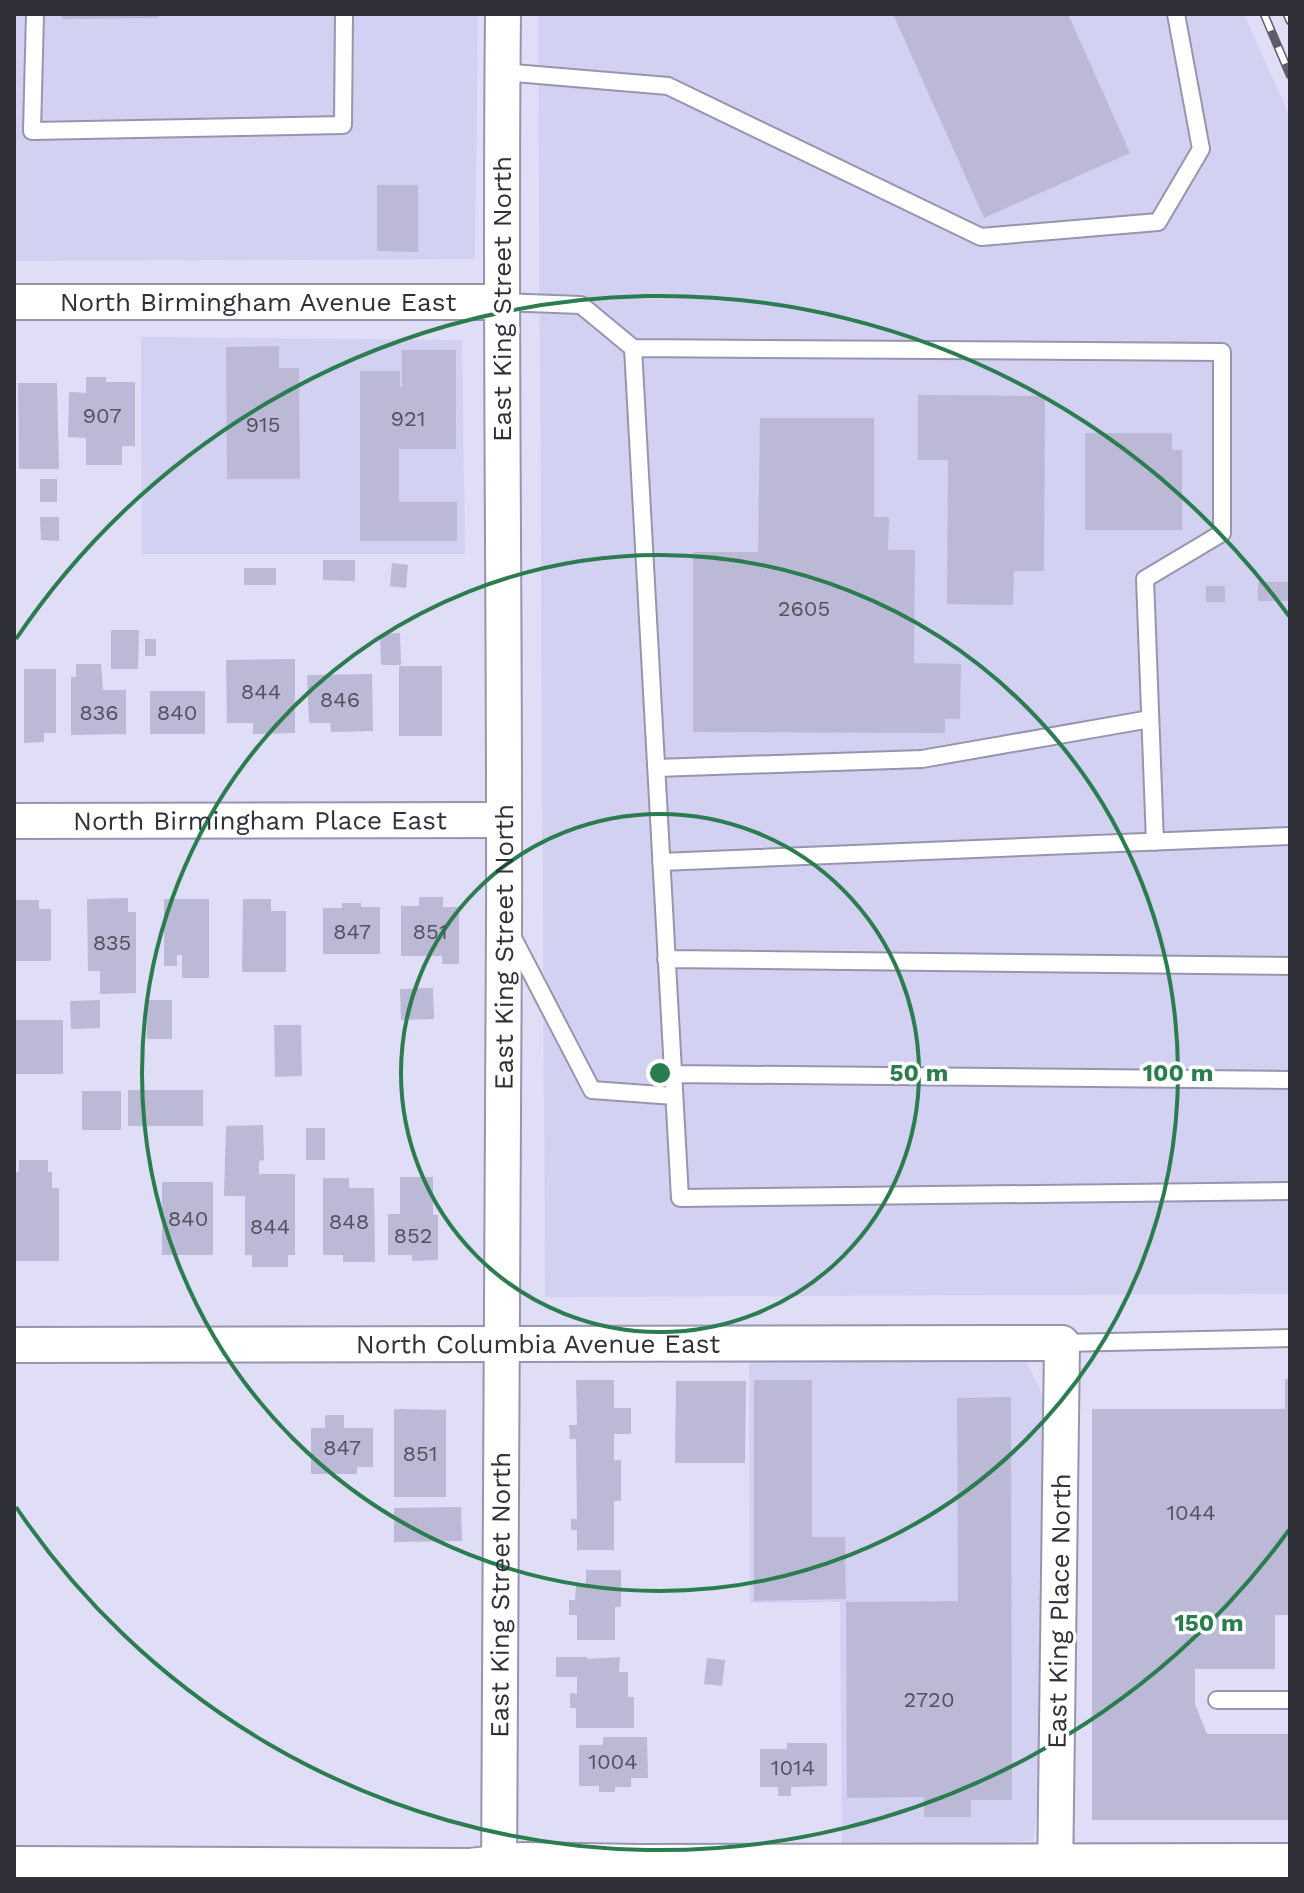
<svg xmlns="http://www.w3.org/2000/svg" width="1304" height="1893" viewBox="0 0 1304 1893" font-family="'Work Sans',sans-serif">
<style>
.built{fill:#d3d1f1}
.building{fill:#bbb9d6}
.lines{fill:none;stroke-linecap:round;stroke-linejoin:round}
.lane-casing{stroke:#9795ad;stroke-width:20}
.street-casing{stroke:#9795ad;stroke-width:38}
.lane{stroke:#fff;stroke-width:16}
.street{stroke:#fff;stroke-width:34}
.rail-casing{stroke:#5d5d6a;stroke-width:9}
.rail{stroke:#fff;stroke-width:6;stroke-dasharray:18;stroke-linecap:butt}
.ring{fill:none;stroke:#2b7c4e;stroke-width:4}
.labels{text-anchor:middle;stroke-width:7;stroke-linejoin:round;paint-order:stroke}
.number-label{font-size:22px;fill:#535260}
.street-label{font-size:26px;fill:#303039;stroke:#fff}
.centre{fill:#2b7c4e;stroke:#fff;stroke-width:4}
.ring-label{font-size:24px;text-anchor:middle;font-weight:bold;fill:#2b7c4e;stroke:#fff;stroke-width:7;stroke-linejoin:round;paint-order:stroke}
</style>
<rect width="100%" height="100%" fill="#e0ddf7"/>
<path class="built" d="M 14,14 L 478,14 L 475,259 L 14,261 Z
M 538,14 L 1244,14 L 1290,117 L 1290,1294 L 545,1297 Z
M 141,337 L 462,340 L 465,554 L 142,554 Z
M 749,1356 L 1026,1361 L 1049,1409 L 1038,1803 L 1033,1841 L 842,1846 L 840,1602 L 750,1603 Z"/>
<path class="building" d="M 62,14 L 158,14 L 158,18 L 62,19 Z
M 893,14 L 1068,14 L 1130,153 L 984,218 Z
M 377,185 L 418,185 L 418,252 L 377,251 Z
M 279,346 L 279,368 L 299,368 L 300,479 L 227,479 L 226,347 Z
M 402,350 L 456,350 L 456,449 L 399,449 L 399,502 L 457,502 L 457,541 L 360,541 L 360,371 L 400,371 L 400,387 L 402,387 Z
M 86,377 L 106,377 L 106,382 L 135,382 L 135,446 L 122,446 L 122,465 L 86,465 L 86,438 L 68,437 L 69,392 L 86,393 Z
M 18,383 L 57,383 L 59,469 L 19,469 Z
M 918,395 L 1045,396 L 1044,571 L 1014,571 L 1013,605 L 947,604 L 948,460 L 918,460 Z
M 760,418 L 874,418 L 874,517 L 889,517 L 888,550 L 915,550 L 914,663 L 961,664 L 960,719 L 945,719 L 945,733 L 693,732 L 693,552 L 758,552 Z
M 1085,433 L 1172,433 L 1172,450 L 1182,450 L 1182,530 L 1085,530 Z
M 40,479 L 57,479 L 57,502 L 40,502 Z
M 40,517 L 59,517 L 59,541 L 41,540 Z
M 323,560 L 355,560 L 355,581 L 323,580 Z
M 392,563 L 408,565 L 406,588 L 390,586 Z
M 244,568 L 276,568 L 276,585 L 244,585 Z
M 1258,582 L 1290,582 L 1290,601 L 1258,601 Z
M 1206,586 L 1225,586 L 1225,602 L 1206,602 Z
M 111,630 L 139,630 L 138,669 L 111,669 Z
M 400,633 L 401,665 L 381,665 L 380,634 Z
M 145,639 L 156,639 L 156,656 L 145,656 Z
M 295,659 L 295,733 L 253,734 L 253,723 L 227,723 L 226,660 Z
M 76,664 L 101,664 L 103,690 L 126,690 L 126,734 L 71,735 L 71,677 L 76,677 Z
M 399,666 L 442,666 L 442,736 L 399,736 Z
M 24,669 L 56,669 L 56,733 L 44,733 L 44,742 L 24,743 Z
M 372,674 L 373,731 L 331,732 L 330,723 L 309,723 L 307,675 Z
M 150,691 L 205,691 L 205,734 L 150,734 Z
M 419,897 L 443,897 L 443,907 L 459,907 L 459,964 L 442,964 L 442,956 L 401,956 L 401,906 L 419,906 Z
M 128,898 L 128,912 L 136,912 L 136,993 L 100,994 L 100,971 L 88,971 L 87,899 Z
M 164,899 L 209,899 L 209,978 L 182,978 L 182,955 L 177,955 L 177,966 L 164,966 Z
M 243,899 L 271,899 L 271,911 L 286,911 L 286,972 L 242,972 Z
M 15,900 L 39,900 L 39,909 L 51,909 L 51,961 L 14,961 Z
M 342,903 L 361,903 L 361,907 L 380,907 L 380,954 L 323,954 L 323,908 L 342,908 Z
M 433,988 L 434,1019 L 401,1020 L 400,989 Z
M 100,1000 L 100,1028 L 71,1029 L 70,1001 Z
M 147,1000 L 172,1000 L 172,1039 L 147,1039 Z
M 14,1020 L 63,1020 L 63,1074 L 14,1074 Z
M 274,1025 L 301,1025 L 302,1076 L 275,1077 Z
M 128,1090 L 203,1090 L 203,1126 L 128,1126 Z
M 82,1091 L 121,1091 L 121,1130 L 82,1130 Z
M 263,1125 L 264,1160 L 259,1161 L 259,1174 L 295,1174 L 295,1255 L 288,1255 L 288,1267 L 252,1267 L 252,1255 L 245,1255 L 245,1196 L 224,1196 L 226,1126 Z
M 306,1128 L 325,1128 L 325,1160 L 306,1160 Z
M 19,1160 L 48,1160 L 48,1172 L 52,1172 L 52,1188 L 59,1188 L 59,1261 L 14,1261 L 14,1172 L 19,1172 Z
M 400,1177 L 433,1177 L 433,1215 L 438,1215 L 438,1260 L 412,1261 L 412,1255 L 388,1255 L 388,1214 L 400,1214 Z
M 323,1178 L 349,1178 L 349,1188 L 374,1188 L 375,1262 L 343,1262 L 343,1255 L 323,1255 Z
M 162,1182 L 213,1182 L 213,1255 L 162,1255 Z
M 1285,1379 L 1290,1379 L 1290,1615 L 1275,1615 L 1275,1669 L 1195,1669 L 1195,1704 L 1207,1734 L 1290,1734 L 1290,1820 L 1092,1820 L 1092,1409 L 1285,1409 Z
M 576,1380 L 614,1380 L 614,1408 L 631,1408 L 631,1434 L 614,1434 L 614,1460 L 621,1460 L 621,1501 L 614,1501 L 614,1550 L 577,1550 L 577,1530 L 571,1530 L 571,1519 L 577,1519 L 576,1439 L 570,1439 L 569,1425 L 577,1425 Z
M 754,1380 L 812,1380 L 812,1537 L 845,1537 L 846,1599 L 754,1601 Z
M 676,1381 L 746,1381 L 745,1463 L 675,1463 Z
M 1011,1397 L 1012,1800 L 971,1800 L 971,1817 L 924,1817 L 924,1797 L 847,1798 L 846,1602 L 958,1601 L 957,1398 Z
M 394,1409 L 446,1410 L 446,1497 L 394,1497 Z
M 325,1415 L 344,1415 L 344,1428 L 373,1428 L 373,1467 L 357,1467 L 357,1474 L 311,1474 L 311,1428 L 325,1428 Z
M 461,1507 L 462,1541 L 394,1542 L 394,1508 Z
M 586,1570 L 621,1570 L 621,1607 L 615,1607 L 615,1640 L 577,1640 L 577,1615 L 569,1615 L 569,1600 L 575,1600 L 576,1586 L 586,1586 Z
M 556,1657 L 587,1657 L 587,1659 L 620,1657 L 619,1672 L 628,1672 L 628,1697 L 634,1697 L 634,1728 L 576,1728 L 576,1708 L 570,1708 L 570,1693 L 577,1694 L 577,1677 L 556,1677 Z
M 707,1658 L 725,1660 L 722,1686 L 704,1684 Z
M 603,1737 L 647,1737 L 648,1778 L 631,1778 L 631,1787 L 615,1787 L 615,1792 L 599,1792 L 599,1786 L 579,1786 L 579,1745 L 603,1745 Z
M 787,1743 L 827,1743 L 827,1786 L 791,1787 L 791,1796 L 778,1796 L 778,1787 L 760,1787 L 760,1749 L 787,1749 Z"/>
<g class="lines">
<defs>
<path id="lane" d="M 35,14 L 32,131 L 343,125 L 344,14
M 502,72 L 668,86 L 981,237 L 1158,222 L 1201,149 L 1176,14
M 500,302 L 581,305 L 633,348 L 1222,352 L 1222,533 L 1145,579 L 1155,842
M 633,348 L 680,1198 L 1290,1191
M 656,768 L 922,759 L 1150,719
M 661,862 L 1290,836
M 512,936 L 592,1090 L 674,1096
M 666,959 L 1290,966
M 673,1074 L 1290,1080
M 1062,1343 L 1290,1338
M 1217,1700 L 1290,1700"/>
<g id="street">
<path id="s1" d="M 14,302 L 500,302"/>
<path id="s2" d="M 14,821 L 504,820"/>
<path id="s3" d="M 14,1345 L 1062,1343 L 1055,1879"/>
<path d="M 14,1864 L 470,1866 L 522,1860 L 640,1862 L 1290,1861"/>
<path id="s4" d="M 499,1879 C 499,1526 505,1173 504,820 C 504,551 500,283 503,14"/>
</g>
</defs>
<use href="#lane" class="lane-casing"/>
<use href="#street" class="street-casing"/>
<use href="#lane" class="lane"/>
<use href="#street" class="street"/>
<defs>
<path id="rail" d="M 1264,14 L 1290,75
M 1287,14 L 1290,21"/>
</defs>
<use href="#rail" class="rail-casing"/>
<use href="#rail" class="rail"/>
</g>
<g class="ring">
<circle cx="660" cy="1073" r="259"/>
<circle cx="660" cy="1073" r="518"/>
<path d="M1289 1530A777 777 0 0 1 16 1507M16 639A777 777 0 0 1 1289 616"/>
</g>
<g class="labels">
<g class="number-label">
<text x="102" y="423">907</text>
<text x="408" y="426">921</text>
<text x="263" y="432">915</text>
<text x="804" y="616">2605</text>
<text x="261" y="699">844</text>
<text x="340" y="707">846</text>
<text x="99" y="720">836</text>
<text x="177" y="720">840</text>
<text x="352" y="939">847</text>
<text x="430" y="939">851</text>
<text x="112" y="950">835</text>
<text x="188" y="1226">840</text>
<text x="349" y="1229">848</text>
<text x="270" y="1234">844</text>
<text x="413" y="1243">852</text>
<text x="342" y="1455">847</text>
<text x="420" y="1461">851</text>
<text x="1191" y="1520">1044</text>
<text x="929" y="1707">2720</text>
<text x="613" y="1769">1004</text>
<text x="793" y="1775">1014</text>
</g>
<g class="street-label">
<text transform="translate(502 299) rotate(-90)" y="9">East King Street North</text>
<text dy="9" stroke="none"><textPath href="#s1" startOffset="244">North Birmingham Avenue East</textPath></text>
<text dy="9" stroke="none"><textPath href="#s2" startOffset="246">North Birmingham Place East</textPath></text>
<text dy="9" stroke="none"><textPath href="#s4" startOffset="932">East King Street North</textPath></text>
<text dy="9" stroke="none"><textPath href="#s3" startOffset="524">North Columbia Avenue East</textPath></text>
<text dy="9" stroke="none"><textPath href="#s4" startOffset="284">East King Street North</textPath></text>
<text transform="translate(1059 1611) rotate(-89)" y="9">East King Place North</text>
</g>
</g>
<circle cx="660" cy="1073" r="12" class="centre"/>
<g class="ring-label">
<text x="919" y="1081">50 m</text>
<text x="1178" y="1081">100 m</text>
<text x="1209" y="1631">150 m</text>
</g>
<rect width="1304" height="1893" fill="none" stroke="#303039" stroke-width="32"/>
</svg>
